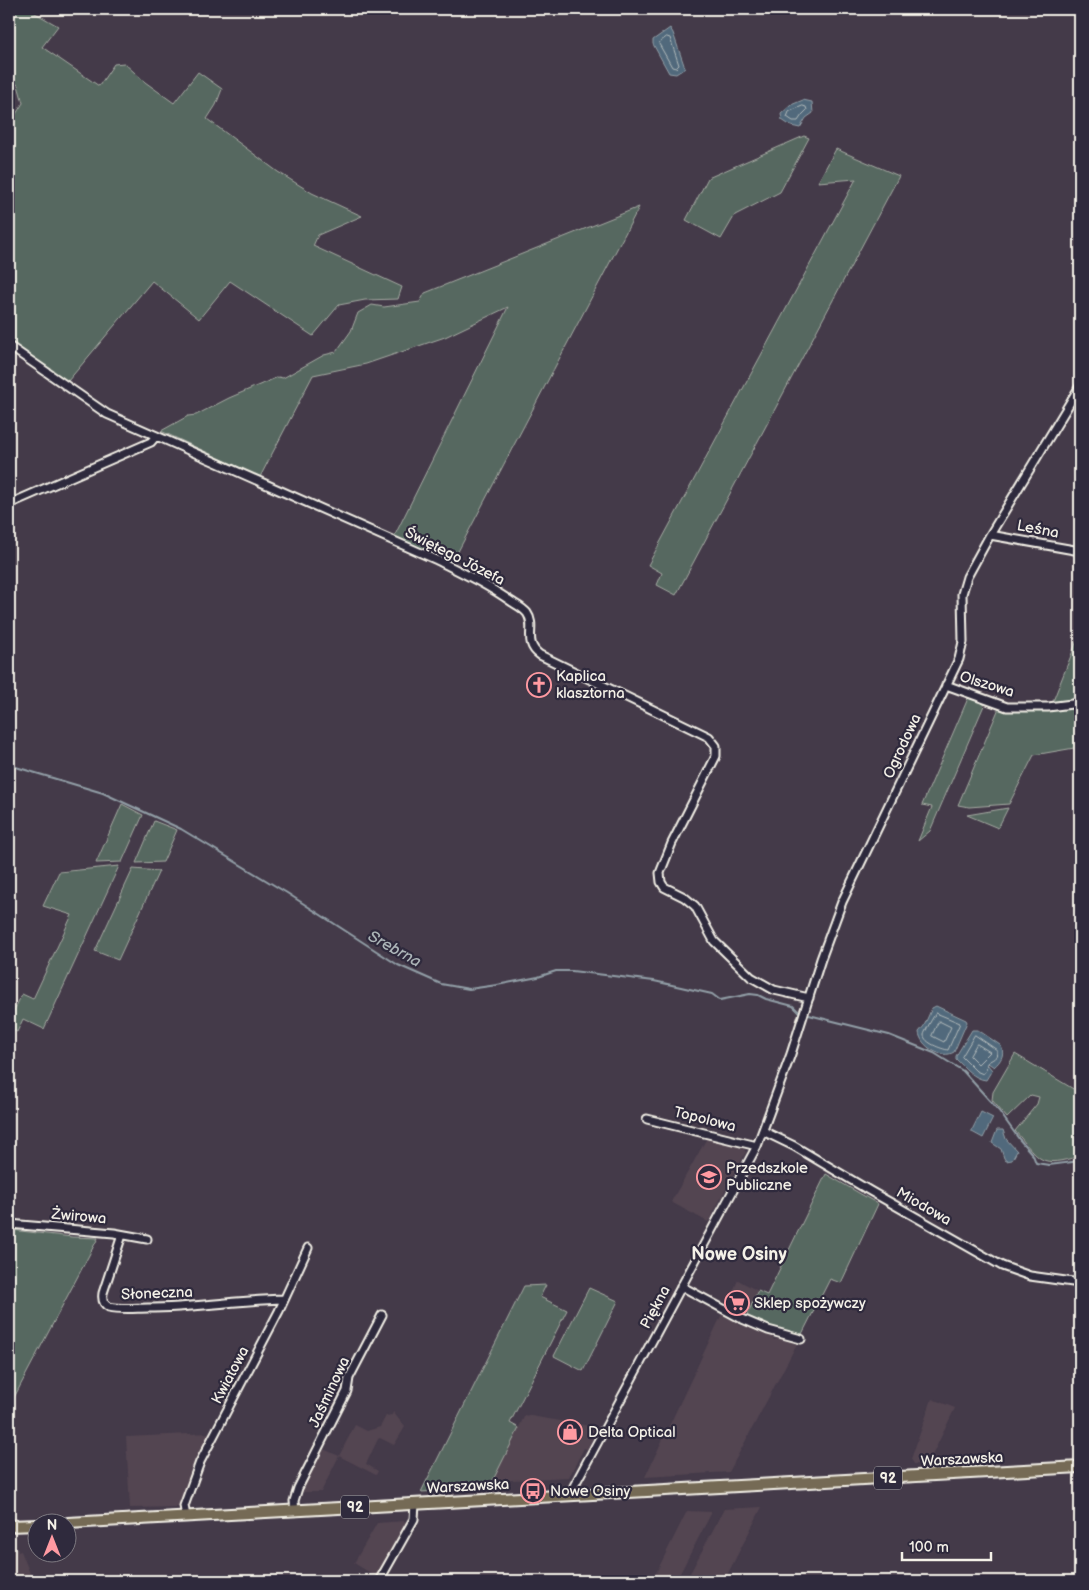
<svg xmlns="http://www.w3.org/2000/svg" width="1089" height="1590" viewBox="0 0 1089 1590" font-family="'Balsamiq Sans',sans-serif">
<style>
.built{fill:#534551}
.green{fill:#576860;stroke:#a6aca4}
.water{fill:#51697b;stroke:#929fa7}
.lines{fill:none;stroke-linecap:round;stroke-linejoin:round}
.shore{stroke:#b3bbbc;stroke-width:1}
.stream{stroke:#929fa7;stroke-width:2}
.street-casing{stroke:#f4f1e8;stroke-width:11}
.primary-casing{stroke:#f4f1e8;stroke-width:14}
.street{stroke:#2f2a3d;stroke-width:7}
.primary{stroke:#756a55;stroke-width:10}
.labels{text-anchor:middle;stroke-width:4.5;stroke-linejoin:round;paint-order:stroke}
.shield{fill:#2f2a3d;stroke:#b9b5b5;stroke-width:1}
.shield-label{font-size:14px;font-weight:bold;fill:#f4f1e8}
.street-label{font-size:15px;fill:#f4f1e8;stroke:#2f2a3d}
.poi-label{font-size:15px;fill:#f4f1e8;stroke:#2f2a3d;text-anchor:start}
.water-label{font-size:16px;font-style:italic;fill:#abb4b7;stroke:#2f2a3d}
.quarter-label{font-size:18px;font-weight:bold;fill:#f4f1e8;stroke:#2f2a3d}
</style>
<rect width="100%" height="100%" fill="#443a49"/>
<filter id="ink" filterUnits="userSpaceOnUse"><feTurbulence type="fractalNoise" baseFrequency=".02" numOctaves="2"/><feDisplacementMap in="SourceGraphic" scale="10" xChannelSelector="R" yChannelSelector="G"/><feConvolveMatrix kernelMatrix="1 2 1 2 8 2 1 2 1" color-interpolation-filters="sRGB"/></filter>
<g filter="url(#ink)">
<path class="built" d="M 707,1138 L 743,1148 L 746,1152 L 708,1222 L 671,1202 Z
M 738,1280 L 758,1291 L 746,1317 L 726,1307 Z
M 723,1312 L 738,1320 L 738,1325 L 744,1326 L 746,1324 L 759,1331 L 771,1335 L 774,1340 L 780,1338 L 798,1342 L 729,1472 L 645,1477 Z
M 932,1399 L 955,1408 L 928,1464 L 914,1464 L 911,1459 Z
M 393,1412 L 405,1427 L 394,1445 L 380,1438 L 378,1439 L 366,1464 L 378,1471 L 376,1475 L 339,1456 L 321,1492 L 299,1492 L 321,1448 L 339,1456 L 355,1425 L 367,1431 L 380,1427 L 386,1416 L 392,1415 Z
M 525,1415 L 596,1427 L 598,1429 L 587,1449 L 584,1448 L 569,1477 L 493,1481 Z
M 210,1433 L 194,1466 L 179,1507 L 130,1508 L 126,1437 Z
M 762,1507 L 724,1581 L 686,1581 L 724,1509 Z
M 687,1511 L 712,1512 L 676,1581 L 652,1581 Z
M 404,1521 L 408,1523 L 377,1577 L 354,1563 L 377,1523 Z
M 18,1548 L 18,1552 L 21,1551 L 33,1581 L 9,1581 L 9,1549 Z"/>
<path class="green" d="M 19,9 L 28,9 L 58,26 L 42,47 L 99,86 L 114,64 L 124,63 L 145,82 L 174,103 L 198,72 L 222,89 L 216,105 L 207,119 L 278,172 L 312,193 L 362,216 L 318,235 L 313,246 L 402,287 L 398,299 L 365,300 L 339,305 L 313,336 L 230,281 L 199,319 L 152,281 L 68,381 L 9,341 L 9,125 L 23,103 L 18,85 L 9,78 L 9,21 Z
M 804,136 L 809,138 L 780,192 L 735,215 L 721,239 L 686,220 L 708,178 Z
M 836,149 L 899,176 L 676,595 L 657,585 L 662,573 L 648,565 L 856,179 L 818,182 Z
M 639,207 L 452,563 L 394,537 L 508,307 L 445,337 L 366,364 L 313,375 L 260,477 L 161,431 L 188,416 L 196,415 L 229,398 L 278,377 L 283,378 L 324,355 L 336,352 L 351,331 L 358,313 L 372,305 L 384,307 L 420,302 L 425,293 Z
M 1080,633 L 1080,700 L 1052,704 L 1055,696 Z
M 969,696 L 985,703 L 930,831 L 918,841 L 932,807 L 922,805 Z
M 1080,707 L 1080,747 L 1034,755 L 1009,804 L 969,807 L 958,805 L 999,708 L 1055,710 Z
M 122,804 L 143,815 L 122,862 L 96,863 Z
M 1008,808 L 998,828 L 967,815 Z
M 154,821 L 177,830 L 163,862 L 136,863 Z
M 119,866 L 44,1029 L 23,1019 L 17,1032 L 9,1028 L 9,1021 L 22,994 L 33,999 L 72,915 L 43,906 L 59,872 Z
M 133,869 L 159,871 L 118,960 L 95,951 Z
M 1015,1054 L 1075,1090 L 1080,1080 L 1080,1156 C 1039,1168 1041,1161 1015,1131 L 1037,1104 L 1039,1097 L 1031,1095 L 1007,1118 L 992,1100 L 993,1092 Z
M 826,1174 L 878,1204 L 841,1283 L 830,1279 L 801,1336 L 774,1330 L 746,1317 L 758,1291 L 767,1295 Z
M 12,1230 L 72,1237 L 98,1238 L 9,1407 L 9,1232 L 11,1233 Z
M 546,1285 L 540,1297 L 567,1310 L 510,1423 L 519,1428 L 489,1488 L 421,1492 L 524,1286 Z
M 589,1288 L 618,1301 L 583,1371 L 554,1356 Z"/>
<path class="water" d="M 670,28 L 673,33 L 685,68 L 676,74 L 669,73 L 653,44 L 653,40 Z
M 803,100 L 812,102 L 813,113 L 806,118 L 800,128 L 791,126 L 782,120 L 781,114 L 791,105 Z
M 936,1006 L 966,1020 L 967,1022 L 954,1052 C 942,1060 920,1046 919,1032 L 924,1026 L 932,1008 Z
M 972,1030 L 978,1030 L 1000,1045 C 1006,1053 1001,1061 994,1067 L 988,1063 L 987,1064 L 992,1070 L 986,1080 C 974,1079 964,1067 956,1059 L 956,1056 Z
M 981,1112 L 993,1118 L 983,1138 L 972,1132 L 972,1130 Z
M 997,1130 L 1003,1130 L 1006,1139 L 1017,1151 L 1012,1160 L 1006,1161 L 1004,1158 L 1001,1149 L 992,1143 Z"/>
<g class="lines">
<path class="shore" d="M 667,37 L 670,38 L 679,65 L 676,68 L 672,67 L 659,44 L 660,42 Z
M 803,106 L 806,107 L 807,110 L 802,115 L 798,121 L 793,121 L 787,117 L 789,112 Z
M 936,1013 L 960,1023 L 948,1050 C 942,1049 924,1043 924,1035 C 924,1033 934,1015 936,1013 Z
M 939,1021 L 951,1027 L 944,1042 L 932,1036 Z
M 975,1035 L 997,1050 C 997,1060 993,1058 987,1063 L 986,1070 L 983,1074 L 976,1071 L 962,1057 Z
M 977,1044 L 990,1052 L 978,1064 L 970,1056 Z"/>
<path class="stream" d="M 9,765 L 103,793 L 181,829 L 287,893 L 398,965 L 441,984 L 469,989 L 497,985 L 538,977 L 556,971 L 572,971 L 654,981 L 712,994 L 720,1000 L 750,994 L 758,995 L 766,999 L 793,1006 L 800,1013
M 809,1015 L 889,1035 L 934,1053 L 963,1071 L 999,1111 L 1019,1139 L 1033,1155 L 1036,1163 L 1049,1165 L 1080,1161"/>
<defs>
<path id="street" d="M 9,346 L 107,414 L 437,560 C 463,573 488,585 512,602 C 517,605 523,608 527,613 C 537,627 522,642 540,655 L 709,737 L 716,746 L 716,756 L 672,843 L 660,873 L 661,882 L 664,887 L 684,897 L 695,906 L 714,941 L 751,977 L 774,990 L 809,998
M 9,504 L 151,442 L 156,436
M 990,535 L 1080,551
M 946,685 L 1007,707 L 1048,707 L 1080,703
M 647,1119 L 757,1146
M 763,1131 L 794,1146 L 870,1191 L 1002,1266 L 1030,1276 L 1080,1283
M 9,1224 L 114,1233 L 147,1239
M 122,1235 L 103,1293 C 102,1299 103,1304 109,1307 C 122,1310 136,1308 148,1308 C 194,1308 239,1300 284,1299
M 681,1286 L 740,1318 L 768,1330 L 801,1339
M 573,1495 L 574,1486 L 757,1146 L 791,1054 L 821,959 L 842,902 L 959,659 L 963,642 L 962,594 L 967,577 L 990,535 L 1080,386
M 295,1511 L 294,1501 L 298,1488 L 347,1391 L 349,1378 L 382,1315
M 186,1516 L 184,1506 L 200,1462 L 279,1311 L 308,1248
M 379,1581 L 414,1519 L 415,1504"/>
<path id="primary" d="M 68,1523 L 1080,1467
M 9,1526 L 38,1525"/>
</defs>
<use href="#street" class="street-casing"/>
<use href="#primary" class="primary-casing"/>
<use href="#street" class="street"/>
<use href="#primary" class="primary"/>
</g>
</g>
<defs>
<symbol id="church-ring" viewBox="-11 -11 22 22"><circle r="9.5" fill="#2f2a3d" stroke="#ff9aa2" stroke-width="1.5"/><path d="M-1.2-6h2.4v3.5h3.3v2.4h-3.3V6h-2.4V-.1h-3.3v-2.4h3.3Z" fill="#ff9aa2"/></symbol>
<symbol id="school-ring" viewBox="-11 -11 22 22"><circle r="9.5" fill="#2f2a3d" stroke="#ff9aa2" stroke-width="1.5"/><path d="M0-5L7-2L0 1L-7-2ZM-4 1L0 2.5L4 1V4Q0 6-4 4Z" fill="#ff9aa2"/></symbol>
<symbol id="supermarket-ring" viewBox="-11 -11 22 22"><circle r="9.5" fill="#2f2a3d" stroke="#ff9aa2" stroke-width="1.5"/><path d="M-6-5.5h2.5l.6 2H6L4.5 2H-2.5L-4.4-4H-6ZM-1.5 3.2a1.3 1.3 0 1 0 .1 0ZM3 3.2a1.3 1.3 0 1 0 .1 0Z" fill="#ff9aa2"/></symbol>
<symbol id="shop-ring" viewBox="-11 -11 22 22"><circle r="9.5" fill="#2f2a3d" stroke="#ff9aa2" stroke-width="1.5"/><path d="M-5-2.5h2.3a2.7 3.5 0 0 1 5.4 0H5L5.5 6h-11ZM-1.5-2.5h3a1.5 2.3 0 0 0-3 0Z" fill="#ff9aa2"/></symbol>
<symbol id="bus-ring" viewBox="-11 -11 22 22"><circle r="9.5" fill="#2f2a3d" stroke="#ff9aa2" stroke-width="1.5"/><path d="M-5-6H5V4H4V6H2V4H-2V6H-4V4H-5ZM-3.5-4V0h7V-4ZM-3.5 1.2v1.5H-2V1.2ZM2 1.2v1.5H3.5V1.2Z" fill="#ff9aa2"/></symbol>
</defs>
<g fill-rule="evenodd">
<use href="#church-ring" x="525" y="671" width="28" height="28"/>
<use href="#school-ring" x="695" y="1163" width="28" height="28"/>
<use href="#supermarket-ring" x="723" y="1289" width="28" height="28"/>
<use href="#shop-ring" x="556" y="1418" width="28" height="28"/>
<use href="#bus-ring" x="519" y="1477" width="28" height="28"/>
</g>
<g class="labels">
<g class="shield">
<rect x="874" y="1466.5" width="28" height="23" rx="4"/>
<rect x="341" y="1495.5" width="28" height="23" rx="4"/>
</g>
<g class="shield-label">
<text x="888" y="1483">92</text>
<text x="355" y="1512">92</text>
</g>
<g class="street-label">
<text transform="translate(1038 529) rotate(11)" y="5">Leśna</text>
<text transform="translate(455 556) rotate(27)" y="5">Świętego Józefa</text>
<text transform="translate(987 684) rotate(17)" y="5">Olszowa</text>
<text transform="translate(902 746) rotate(-65)" y="5">Ogrodowa</text>
<text transform="translate(705 1119) rotate(14)" y="5">Topolowa</text>
<text transform="translate(924 1206) rotate(30)" y="5">Miodowa</text>
<text transform="translate(79 1216) rotate(5)" y="5">Żwirowa</text>
<text transform="translate(157 1293) rotate(-2)" y="5">Słoneczna</text>
<text transform="translate(655 1307) rotate(-62)" y="5">Piękna</text>
<text transform="translate(230 1375) rotate(-62)" y="5">Kwiatowa</text>
<text transform="translate(329 1392) rotate(-65)" y="5">Jaśminowa</text>
<text transform="translate(962 1459) rotate(-3)" y="5">Warszawska</text>
<text transform="translate(468 1486) rotate(-3)" y="5">Warszawska</text>
</g>
<g class="poi-label">
<text x="556" y="681">Kaplica<tspan x="556" dy="17">klasztorna</tspan></text>
<text x="726" y="1173">Przedszkole<tspan x="726" dy="17">Publiczne</tspan></text>
<text x="754" y="1308">Sklep spożywczy</text>
<text x="588" y="1437">Delta Optical</text>
<text x="550" y="1496">Nowe Osiny</text>
</g>
<g class="water-label">
<text transform="translate(395 948) rotate(29)" y="6">Srebrna</text>
</g>
<g class="quarter-label">
<text x="739" y="1260">Nowe Osiny</text>
</g>
</g>
<rect width="1089" height="1590" fill="none" stroke="#2f2a3d" stroke-width="30"/>
<rect x="15" y="15" width="1059" height="1560" fill="none" stroke="#f4f1e8" stroke-width="2" filter="url(#ink)"/>
<g transform="translate(52 1538)"><circle r="24" fill="#2f2a3d" stroke="#7e7a81"/>
<path d="M0-4L9 19L0 12L-9 19Z" fill="#ff9aa2"/>
<text y="-8" font-size="14" font-weight="bold" text-anchor="middle" fill="#f4f1e8">N</text>
</g>
<path d="M902 1552v8h89v-8" fill="none" stroke="#f4f1e8" stroke-width="2.5"/>
<text x="909" y="1552" font-size="15" fill="#f4f1e8" stroke="#2f2a3d" stroke-width="4" paint-order="stroke">100 m</text>
</svg>
